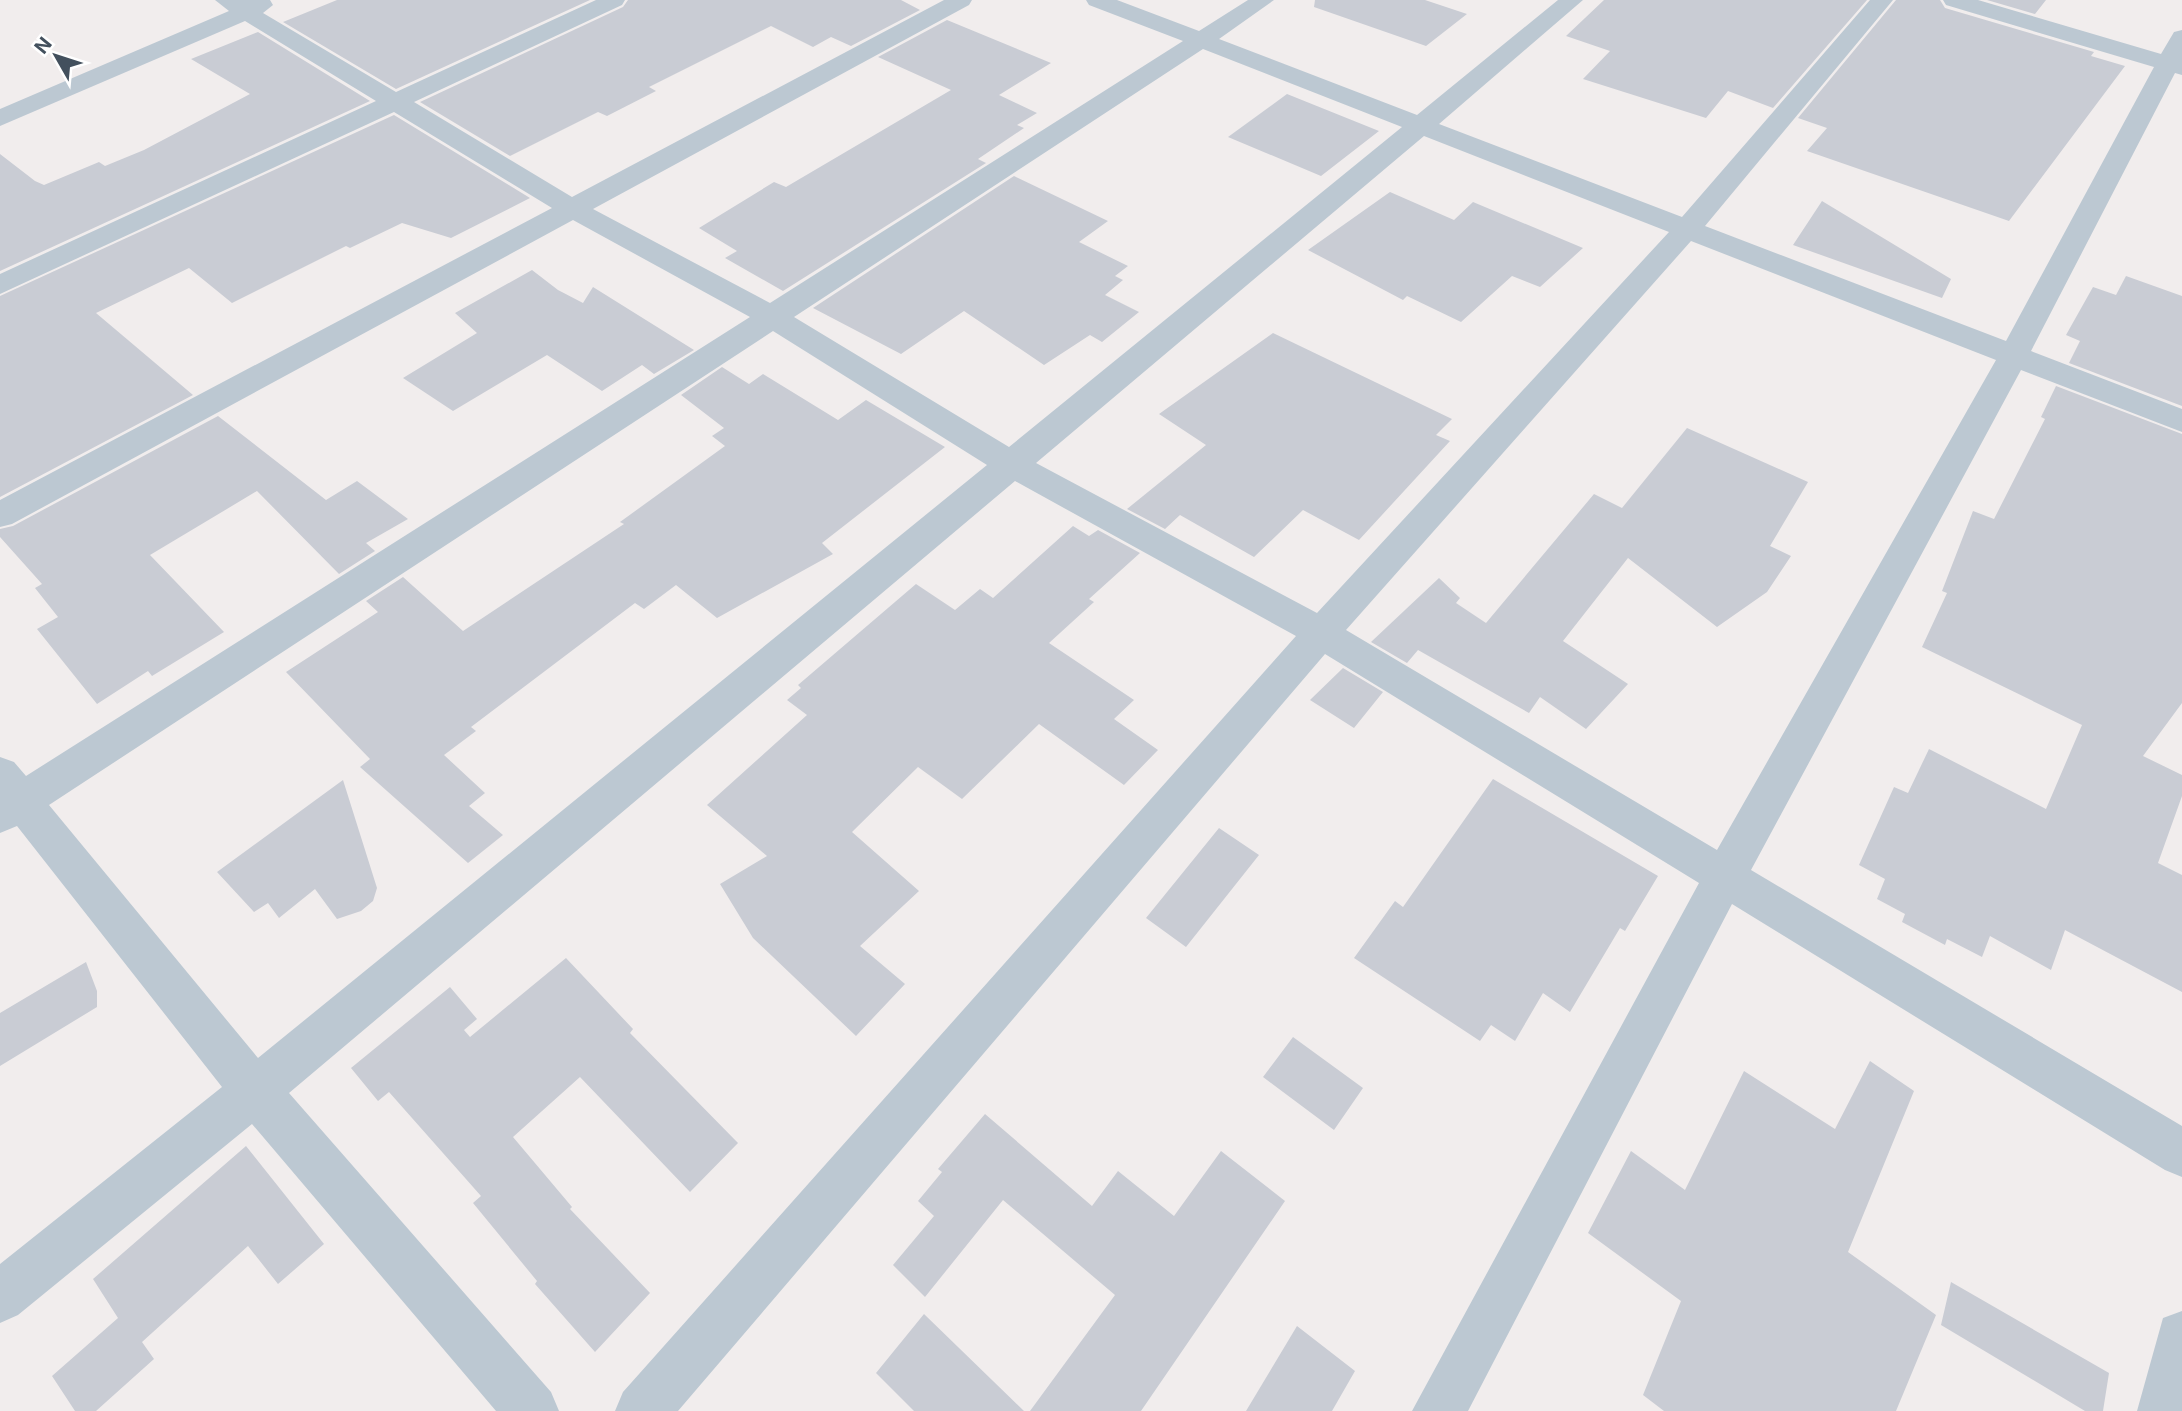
<svg xmlns="http://www.w3.org/2000/svg" width="2182" height="1411" viewBox="0 0 2182 1411" font-family="Inter,sans-serif">
<style>
.building{fill:#c9ccd4}
.lines{fill:none;stroke-linecap:round;stroke-linejoin:round}
.minor{fill:#bcc8d2;fill-rule:evenodd}
</style>
<rect width="100%" height="100%" fill="#f1eded"/>
<path class="building" d="M 337,0 L 590,0 L 396,89 L 283,22 Z
M 628,0 L 901,0 L 920,10 L 851,46 L 831,37 L 813,47 L 771,26 L 649,87 L 656,91 L 607,116 L 598,112 L 510,156 L 420,102 L 623,7 Z
M 1315,0 L 1425,0 L 1467,14 L 1426,46 L 1314,7 Z
M 1604,0 L 1867,0 L 1773,108 L 1728,91 L 1706,118 L 1583,79 L 1610,51 L 1566,36 Z
M 1896,0 L 1940,0 L 1945,8 L 2094,52 L 2091,56 L 2125,66 L 2009,221 L 1807,151 L 1827,128 L 1798,118 Z
M 1987,0 L 2046,0 L 2035,14 Z
M 947,20 L 1051,63 L 999,95 L 1037,113 L 1017,125 L 1024,128 L 978,159 L 986,163 L 783,291 L 725,258 L 737,251 L 699,228 L 774,182 L 786,187 L 951,90 L 878,57 Z
M 258,32 L 370,101 L 0,271 L 0,154 L 35,181 L 44,185 L 99,162 L 105,166 L 144,150 L 250,94 L 191,59 Z
M 1287,94 L 1379,131 L 1321,176 L 1228,137 Z
M 394,115 L 530,198 L 451,238 L 402,223 L 350,248 L 346,246 L 232,303 L 189,268 L 96,313 L 193,395 L 0,497 L 0,296 Z
M 1014,176 L 1108,221 L 1079,242 L 1128,266 L 1115,276 L 1123,280 L 1105,295 L 1139,312 L 1102,342 L 1090,335 L 1044,365 L 964,311 L 901,354 L 813,308 Z
M 1390,192 L 1454,220 L 1473,202 L 1583,248 L 1540,287 L 1512,276 L 1461,322 L 1407,296 L 1403,300 L 1308,250 Z
M 1822,201 L 1951,279 L 1942,298 L 1793,245 Z
M 532,270 L 558,290 L 583,303 L 593,287 L 694,350 L 654,374 L 642,365 L 602,391 L 547,355 L 453,411 L 403,378 L 477,333 L 455,313 Z
M 2126,276 L 2182,296 L 2182,406 L 2069,363 L 2080,341 L 2066,335 L 2093,287 L 2116,295 Z
M 1273,333 L 1452,419 L 1436,435 L 1450,441 L 1359,540 L 1303,510 L 1254,557 L 1180,515 L 1165,529 L 1127,509 L 1206,445 L 1159,414 Z
M 722,367 L 749,384 L 763,374 L 838,420 L 866,400 L 945,447 L 822,543 L 833,554 L 717,618 L 676,585 L 644,609 L 635,603 L 471,727 L 476,731 L 444,755 L 485,793 L 469,806 L 503,835 L 468,863 L 360,767 L 370,759 L 286,672 L 378,612 L 366,601 L 403,577 L 463,631 L 624,524 L 620,522 L 725,446 L 712,436 L 724,428 L 681,395 Z
M 2056,386 L 2182,434 L 2182,703 L 2143,756 L 2182,775 L 2182,796 L 2158,863 L 2182,875 L 2182,992 L 2065,930 L 2051,970 L 1990,936 L 1982,957 L 1947,939 L 1945,945 L 1902,922 L 1905,914 L 1877,899 L 1885,879 L 1859,865 L 1894,787 L 1908,793 L 1929,749 L 2046,809 L 2082,725 L 1922,647 L 1947,593 L 1942,591 L 1973,511 L 1994,519 L 2045,419 L 2041,417 Z
M 218,416 L 326,500 L 357,481 L 408,519 L 366,543 L 375,551 L 339,574 L 257,491 L 150,555 L 224,632 L 152,676 L 148,671 L 97,704 L 37,629 L 58,617 L 35,588 L 42,584 L 0,537 L 0,529 L 13,526 Z
M 1687,428 L 1808,482 L 1770,546 L 1791,556 L 1767,592 L 1717,627 L 1628,558 L 1563,641 L 1628,684 L 1586,729 L 1540,697 L 1529,713 L 1418,650 L 1407,663 L 1371,642 L 1439,578 L 1460,598 L 1456,603 L 1486,623 L 1594,494 L 1622,508 Z
M 1073,526 L 1089,536 L 1098,530 L 1140,553 L 1089,599 L 1094,602 L 1049,643 L 1134,700 L 1114,719 L 1158,750 L 1124,785 L 1039,724 L 962,799 L 918,767 L 852,832 L 919,891 L 860,946 L 905,984 L 856,1036 L 753,938 L 720,884 L 767,856 L 707,805 L 807,715 L 787,700 L 801,688 L 798,685 L 916,584 L 955,610 L 980,589 L 993,598 Z
M 1343,668 L 1383,692 L 1354,728 L 1310,700 Z
M 1493,779 L 1658,876 L 1625,931 L 1620,928 L 1570,1012 L 1543,993 L 1515,1041 L 1491,1025 L 1480,1041 L 1354,958 L 1395,901 L 1403,907 Z
M 343,780 L 377,888 L 373,901 L 361,911 L 337,919 L 315,889 L 279,918 L 268,903 L 254,912 L 217,872 Z
M 1219,828 L 1259,855 L 1186,947 L 1146,918 Z
M 566,958 L 633,1029 L 630,1033 L 738,1143 L 690,1192 L 580,1077 L 513,1137 L 572,1207 L 570,1209 L 650,1293 L 595,1352 L 535,1284 L 537,1281 L 473,1203 L 481,1196 L 389,1092 L 378,1101 L 351,1068 L 450,987 L 477,1019 L 464,1030 L 470,1037 Z
M 86,962 L 97,991 L 97,1007 L 0,1066 L 0,1013 Z
M 1293,1037 L 1363,1088 L 1334,1130 L 1263,1077 Z
M 1870,1061 L 1914,1091 L 1848,1252 L 1936,1315 L 1896,1411 L 1664,1411 L 1643,1395 L 1681,1301 L 1588,1233 L 1631,1151 L 1685,1190 L 1744,1071 L 1835,1129 Z
M 985,1114 L 1092,1206 L 1118,1171 L 1174,1216 L 1221,1151 L 1285,1201 L 1141,1411 L 1030,1411 L 1115,1295 L 1003,1200 L 925,1297 L 893,1265 L 934,1216 L 918,1201 L 942,1172 L 938,1169 Z
M 246,1146 L 324,1244 L 278,1284 L 248,1246 L 142,1342 L 154,1359 L 96,1411 L 75,1411 L 52,1376 L 118,1318 L 93,1279 Z
M 1951,1282 L 2109,1373 L 2103,1411 L 2085,1411 L 1941,1325 Z
M 924,1314 L 1024,1411 L 914,1411 L 876,1373 Z
M 1297,1326 L 1355,1371 L 1332,1411 L 1246,1411 Z"/>
<g class="lines">
<path class="minor" d="M 215,0 C 235,0 251,0 270,0 L 273,5 L 263,13 L 396,92 L 596,0 L 625,0 L 622,5 L 414,102 L 572,197 L 944,0 L 972,0 L 969,5 L 593,209 L 770,303 L 1183,41 L 1089,5 L 1086,0 L 1117,0 L 1199,31 L 1248,0 L 1274,0 L 1219,39 L 1417,115 L 1558,0 L 1583,0 L 1439,124 L 1682,217 L 1870,0 L 1893,0 L 1705,226 L 2006,341 L 2154,67 L 1946,5 L 1943,0 L 1978,0 L 2161,54 L 2174,32 L 2182,30 L 2182,75 L 2175,73 L 2031,351 L 2182,409 L 2182,432 L 2021,370 L 1751,870 L 2182,1126 L 2182,1177 L 2165,1170 L 1732,904 L 1468,1411 L 1412,1411 L 1699,883 L 1325,654 L 678,1411 L 615,1411 L 623,1392 L 1296,636 L 1015,481 L 289,1093 L 551,1392 L 559,1411 L 496,1411 L 252,1124 L 18,1315 L 0,1323 L 0,1264 L 222,1087 L 17,826 L 0,833 L 0,757 L 14,762 L 26,776 L 750,317 L 573,220 L 12,524 L 0,527 L 0,500 L 552,208 L 394,112 L 0,294 L 0,274 L 376,101 L 245,21 L 0,126 L 0,109 L 229,11 ZM 1203,49 L 1402,127 L 1009,447 L 794,317 ZM 1424,136 L 1669,232 L 1317,613 L 1036,463 ZM 1691,241 L 1996,360 L 1717,850 L 1346,630 ZM 773,331 L 987,465 L 258,1058 L 49,805 Z
M 2182,1311 L 2182,1411 L 2137,1411 L 2163,1318 Z"/>
</g>
<g transform="translate(56 56) rotate(309)" stroke="#ffffff" stroke-width="5" paint-order="stroke">
<path d="M0-5L12 26L0 18L-12 26Z" fill="#43505d"/>
<text y="-10" font-size="19" font-weight="bold" text-anchor="middle" fill="#43505d">N</text>
</g>
</svg>
